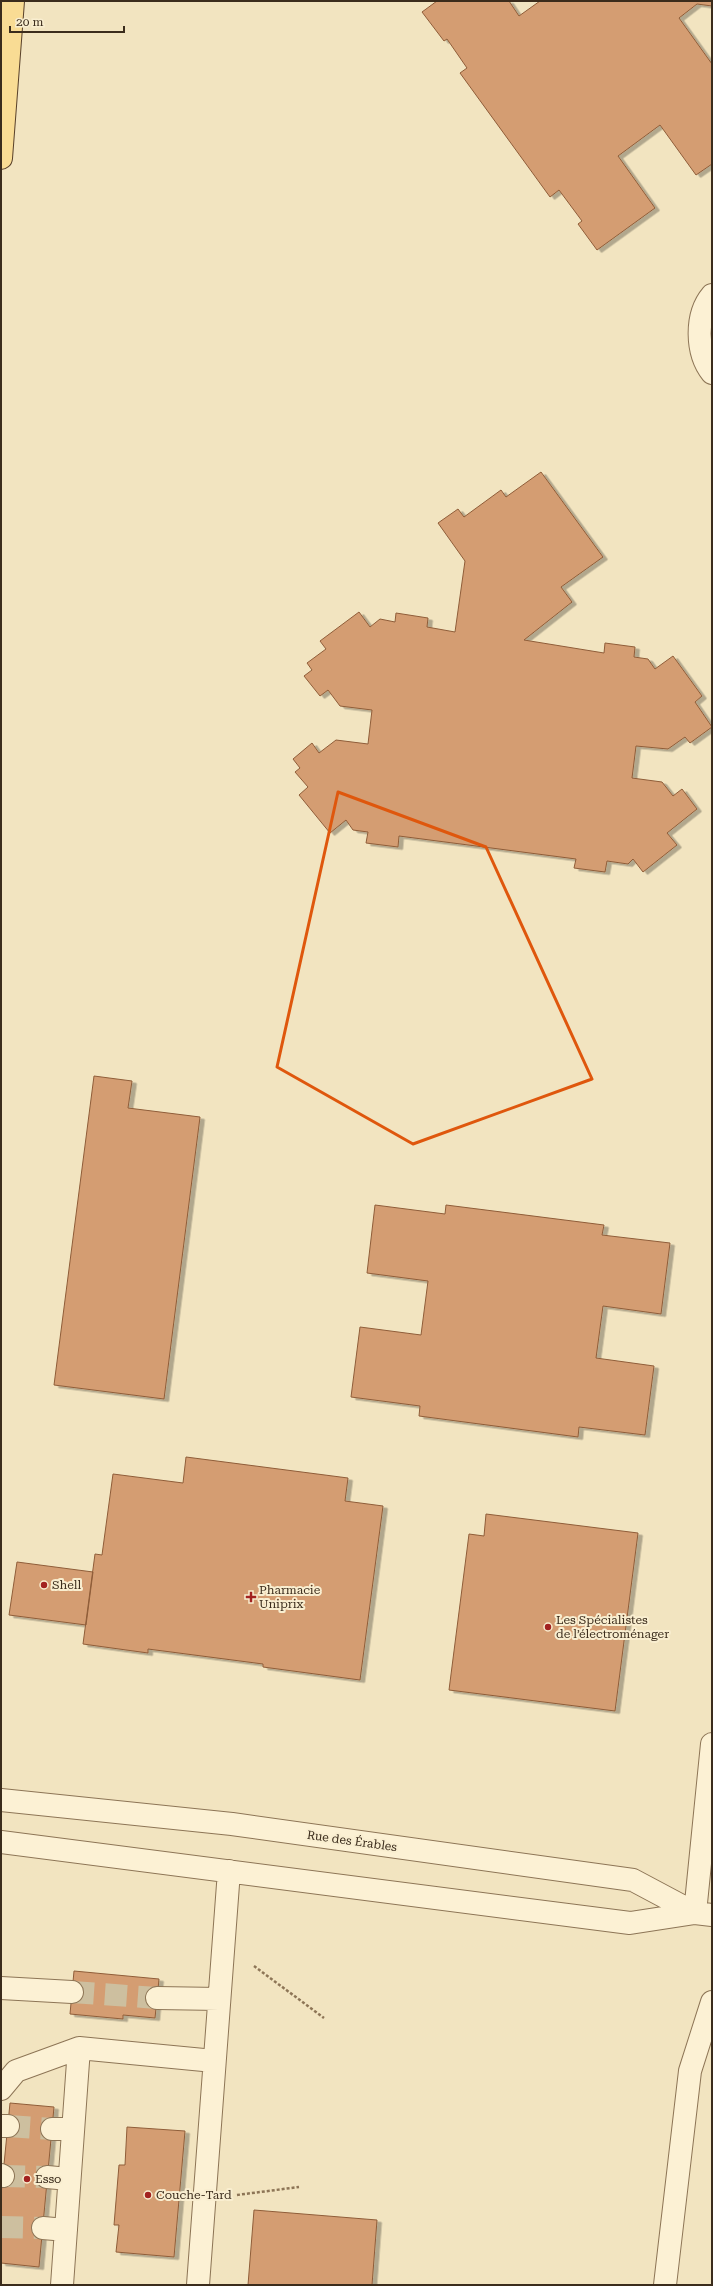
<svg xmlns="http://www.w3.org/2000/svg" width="713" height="2286" viewBox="0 0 713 2286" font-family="'Roboto Serif',serif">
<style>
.building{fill:#d49d72;stroke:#8f5d39;filter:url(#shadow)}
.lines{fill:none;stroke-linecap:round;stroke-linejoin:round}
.minor-tunnel{stroke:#cdbf9f;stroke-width:22;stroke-dasharray:22 11;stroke-linecap:butt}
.minor-casing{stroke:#8d7556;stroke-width:24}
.major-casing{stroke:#5a422b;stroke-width:24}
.path{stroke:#8d7556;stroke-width:2.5;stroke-dasharray:3 2;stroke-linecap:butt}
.minor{stroke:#fcf1d4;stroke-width:22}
.major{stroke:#f9dc94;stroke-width:22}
.marked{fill:none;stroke:#df570d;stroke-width:3;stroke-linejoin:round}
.poi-dot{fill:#a22220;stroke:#f9eed0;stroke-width:1.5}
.labels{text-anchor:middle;stroke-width:4;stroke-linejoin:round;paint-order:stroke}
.poi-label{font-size:12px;fill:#3b2c1c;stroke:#f9eed0;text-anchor:start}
.street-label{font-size:12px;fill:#3b2c1c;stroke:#f9eed0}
</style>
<defs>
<filter id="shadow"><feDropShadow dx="4.5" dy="2.5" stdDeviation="0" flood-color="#0004"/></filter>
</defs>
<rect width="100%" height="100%" fill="#f2e4c0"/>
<path class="building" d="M 437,1 L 509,1 L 519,16 L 540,1 L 712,1 L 712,6 L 697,4 L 679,18 L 712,64 L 712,164 L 696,175 L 660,125 L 618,156 L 655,208 L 597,250 L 578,224 L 582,221 L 559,190 L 550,197 L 460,73 L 467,68 L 447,39 L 444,41 L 422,12 Z
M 541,472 L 603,557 L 561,587 L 572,602 L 524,640 L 604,653 L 605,643 L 635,647 L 634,657 L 648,659 L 655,669 L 673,656 L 702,696 L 695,702 L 712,727 L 690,743 L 685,737 L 668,749 L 636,746 L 632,778 L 662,782 L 673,796 L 682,789 L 697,809 L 667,833 L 677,845 L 643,872 L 633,859 L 628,864 L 607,861 L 605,872 L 574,868 L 576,859 L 399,836 L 398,847 L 366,843 L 368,832 L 353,830 L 346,820 L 330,833 L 299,795 L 308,787 L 295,772 L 300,768 L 293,759 L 312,743 L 319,753 L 336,740 L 368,744 L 372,710 L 340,706 L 328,690 L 320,696 L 304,676 L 312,670 L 307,663 L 326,649 L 320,641 L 359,612 L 370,627 L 380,619 L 395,622 L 396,613 L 428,618 L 427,627 L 455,632 L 465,561 L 438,523 L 458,509 L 464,517 L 501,490 L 506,497 Z
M 94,1076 L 132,1081 L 128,1108 L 200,1117 L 164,1399 L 54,1385 Z
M 375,1205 L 445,1214 L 446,1205 L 604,1225 L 602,1235 L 670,1243 L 661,1314 L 603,1306 L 596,1358 L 654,1366 L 645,1435 L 579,1427 L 578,1437 L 419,1416 L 420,1406 L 351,1397 L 360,1327 L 421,1335 L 428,1281 L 367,1273 Z
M 186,1457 L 348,1478 L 345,1501 L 383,1506 L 360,1680 L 263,1667 L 263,1664 L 148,1649 L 148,1653 L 83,1644 L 95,1554 L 102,1555 L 113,1474 L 183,1483 Z
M 486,1514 L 638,1533 L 615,1711 L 449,1690 L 469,1534 L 484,1536 Z
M 17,1562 L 93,1572 L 86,1625 L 9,1615 Z
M 74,1971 L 159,1979 L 155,2018 L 123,2015 L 123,2019 L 70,2014 Z
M 10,2103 L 54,2107 L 39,2267 L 1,2263 L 1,2195 Z
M 127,2127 L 185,2131 L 174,2257 L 116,2252 L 119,2225 L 114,2225 L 119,2165 L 125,2165 Z
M 254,2210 L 377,2220 L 372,2285 L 248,2285 Z"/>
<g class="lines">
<path class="minor-tunnel" d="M 72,1992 L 157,1998
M 8,2126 L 52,2129
M 3,2176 L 47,2177
M 1,2227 L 43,2228"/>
<defs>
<path id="minor" d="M 712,295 C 695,315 696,353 712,373
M 1,1800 L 232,1824 L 633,1880 L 695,1913
M 1,1842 L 630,1923 L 695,1913 L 712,1915
M 695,1913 L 712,1744
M 1,1988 L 72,1992
M 157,1998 L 219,1999
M 1,2089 L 16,2071 L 79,2048 L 214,2061
M 1,2126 L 8,2126
M 52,2129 L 72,2129
M 1,2175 L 3,2176
M 47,2177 L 69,2179
M 43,2228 L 66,2230
M 62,2285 L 79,2048
M 198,2285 L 229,1871
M 665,2285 L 690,2071 L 712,2002"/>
<path id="major" d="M 1,158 L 13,1"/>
</defs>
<use href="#minor" class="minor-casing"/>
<use href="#major" class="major-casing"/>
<path class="path" d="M 254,1966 L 324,2018
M 237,2195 L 299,2187"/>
<use href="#minor" class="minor"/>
<use href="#major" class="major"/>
</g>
<path class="marked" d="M 338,792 L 486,847 L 592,1079 L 413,1144 L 277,1067 Z"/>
<g class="poi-dot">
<circle cx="44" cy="1585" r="4"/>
<path d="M249 1591h4v4h4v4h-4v4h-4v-4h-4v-4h4z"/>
<circle cx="548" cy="1627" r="4"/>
<circle cx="27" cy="2179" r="4"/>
<circle cx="148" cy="2195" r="4"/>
</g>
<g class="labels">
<g class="poi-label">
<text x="52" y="1589">Shell</text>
<text x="259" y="1594">Pharmacie<tspan x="259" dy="14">Uniprix</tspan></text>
<text x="556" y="1624">Les Spécialistes<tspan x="556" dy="14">de l’électroménager</tspan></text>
<text x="35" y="2183">Esso</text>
<text x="156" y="2199">Couche-Tard</text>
</g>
<g class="street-label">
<text transform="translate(352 1841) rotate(8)" y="4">Rue des Érables</text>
</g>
</g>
<rect width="713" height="2286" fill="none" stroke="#3b2c1c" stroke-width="4"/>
<path d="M10 26v6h114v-6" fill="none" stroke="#3b2c1c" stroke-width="2"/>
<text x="16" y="26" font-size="12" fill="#3b2c1c" stroke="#f9eed0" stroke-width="3" paint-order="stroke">20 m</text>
</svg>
